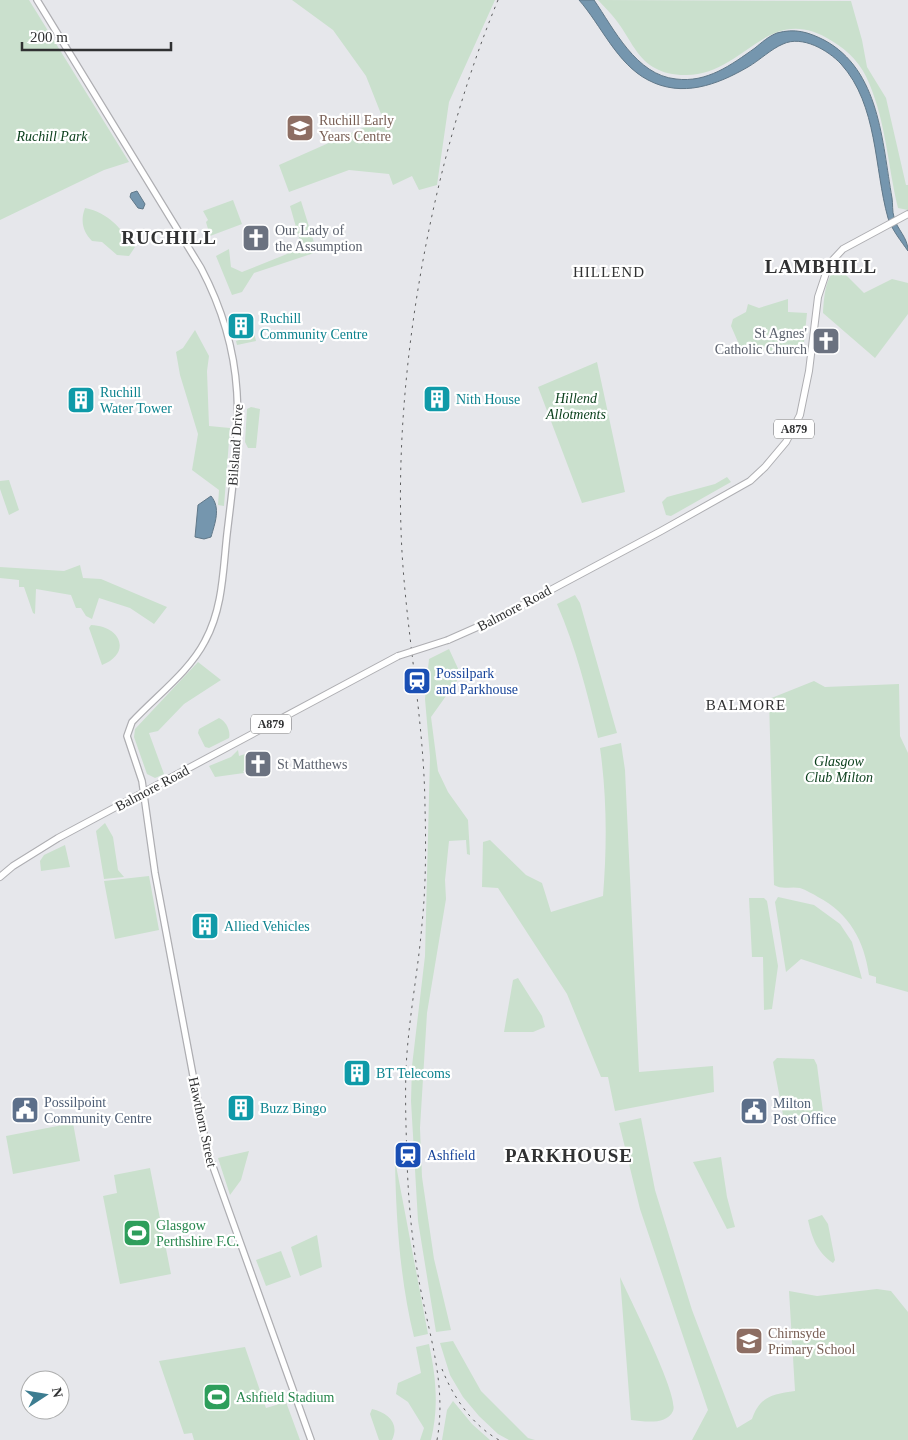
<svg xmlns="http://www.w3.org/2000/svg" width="908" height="1440" viewBox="0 0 908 1440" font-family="Georgia,serif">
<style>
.green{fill:#cae0cd}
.water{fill:#7596ae;stroke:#607889}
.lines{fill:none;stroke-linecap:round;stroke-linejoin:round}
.secondary-casing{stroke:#aeaeb2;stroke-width:8}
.primary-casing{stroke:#aeaeb2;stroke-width:8}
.secondary{stroke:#fff;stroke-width:5.5}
.primary{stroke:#fff;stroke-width:6}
.rail{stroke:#5e5f60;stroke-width:1;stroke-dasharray:2.5 5;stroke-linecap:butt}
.primary-bridge-casing{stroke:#aeaeb2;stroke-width:8;stroke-linecap:butt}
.primary-bridge{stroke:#fff;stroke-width:6}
.labels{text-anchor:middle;stroke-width:4.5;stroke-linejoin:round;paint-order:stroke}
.shield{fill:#fff;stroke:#6e6f70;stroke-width:1}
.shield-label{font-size:12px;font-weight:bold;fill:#303132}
.education-label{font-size:14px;fill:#785e54;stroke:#fff;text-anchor:start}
.park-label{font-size:14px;font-style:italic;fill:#0d411e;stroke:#fff}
.worship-label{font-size:14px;fill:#5b616d;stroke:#fff;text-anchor:start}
.culture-label{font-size:14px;fill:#0d838f;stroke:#fff;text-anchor:start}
.street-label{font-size:14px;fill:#303132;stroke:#fff}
.transit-label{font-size:14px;fill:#164399;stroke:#fff;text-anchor:start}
.service-label{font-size:14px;fill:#4e5e75;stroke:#fff;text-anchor:start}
.leisure-label{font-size:14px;fill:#27864d;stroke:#fff;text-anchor:start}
.neighbourhood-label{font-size:15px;letter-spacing:1px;fill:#303132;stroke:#fff}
.district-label{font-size:19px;font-weight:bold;letter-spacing:1px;fill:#303132;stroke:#fff}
</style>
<rect width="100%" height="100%" fill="#e6e7eb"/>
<path class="green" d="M 0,0 L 29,0 L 129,162 L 104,170 L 0,220 Z
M 292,0 L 495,0 L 449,102 L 437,185 L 419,190 L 412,176 L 393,185 L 389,174 L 349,170 L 289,192 L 279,165 L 383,119 L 366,76 L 333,30 Z
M 598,0 L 851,1 L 862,40 L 867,67 L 886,98 L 906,185 L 908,185 L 908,210 L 898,208 C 888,166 886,123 869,83 C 862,65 849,51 832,41 C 767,0 745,76 685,75 C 673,75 663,73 653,67 C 636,57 628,35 616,20 C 611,13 604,7 598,0 Z
M 233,200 L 242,224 L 210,236 L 206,222 L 208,220 L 203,211 Z
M 301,201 L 317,252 L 254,273 L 242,292 L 232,295 L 216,256 L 229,249 L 231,267 L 242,272 L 302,248 L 290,206 Z
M 85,208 C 109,213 120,228 135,247 L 129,256 L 117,255 L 102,242 L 92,241 C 83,232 80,221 85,208 Z
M 838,267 L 864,293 L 892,279 L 908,283 L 908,314 L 875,358 L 823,313 C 824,298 825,276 838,267 Z
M 788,299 L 788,312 L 807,313 L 803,353 L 741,349 L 731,326 L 733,319 L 746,312 L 748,304 L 759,308 Z
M 247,317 L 250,317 L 256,341 L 237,345 L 236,341 L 246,338 L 251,330 Z
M 195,330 L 209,356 L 207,371 L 209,426 L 230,428 L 224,506 L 218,505 L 219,490 L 192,470 L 198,434 L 180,375 L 176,352 L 183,348 Z
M 597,362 L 625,492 L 582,503 L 538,387 Z
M 251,407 L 260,409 L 256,448 L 248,448 L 245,442 L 247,409 Z
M 727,477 L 731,482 L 671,516 L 666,515 L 662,502 L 667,497 L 715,484 Z
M 9,480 L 19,510 L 9,515 L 0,489 L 0,481 Z
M 80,565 L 83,578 L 101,579 L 167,607 L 154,624 L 130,608 L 99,598 L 92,619 L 86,616 L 81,608 L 76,608 L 71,595 L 36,589 L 35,614 L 33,613 L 24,587 L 19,587 L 19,580 L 0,578 L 0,567 L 64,571 Z
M 575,595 L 580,603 L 617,733 L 598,738 C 587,692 576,648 557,604 Z
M 91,625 C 121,626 132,653 102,665 L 89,628 Z
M 449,649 L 461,675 L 431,717 L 438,771 L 448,792 L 468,820 L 470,855 L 467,854 L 466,840 L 449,841 L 445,880 L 446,899 L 427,1013 L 420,1128 L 422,1177 L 434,1259 L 451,1330 L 436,1332 L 418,1221 L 411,1101 L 412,1066 L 425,956 L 430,757 L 425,699 L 429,659 Z
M 198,662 L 221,680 L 184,704 L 158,731 L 149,733 L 164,774 L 155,778 L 147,774 L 134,737 L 135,729 Z
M 814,681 L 825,687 L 899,684 L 900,736 L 908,753 L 908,992 L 876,983 L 876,977 L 869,975 C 864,941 850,914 818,897 C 813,894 806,890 800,888 C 791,886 782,890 774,885 L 769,699 Z
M 219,718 C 226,721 231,731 229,738 L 209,748 L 205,747 L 198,733 L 199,729 Z
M 621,743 L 625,770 L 639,1072 L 713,1066 L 714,1092 L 615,1111 L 608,1077 L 601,1077 L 567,994 L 498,888 L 482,887 L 483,842 L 490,840 L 526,875 L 542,883 L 551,912 L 603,896 C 607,846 607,797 600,748 Z
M 238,750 L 239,756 L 245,754 L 248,770 L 243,771 L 244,773 L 215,777 L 209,766 L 231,757 Z
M 105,823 L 113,837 L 118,870 L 124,877 L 104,879 L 96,831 Z
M 65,845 L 70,867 L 41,871 L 40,861 L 44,855 Z
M 149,876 L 159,930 L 115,939 L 104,881 Z
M 778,897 L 814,905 L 840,924 L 852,942 L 862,979 L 801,959 L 786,972 L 775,902 Z
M 749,898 L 764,898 L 767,901 L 778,966 L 772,1009 L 764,1010 L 763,957 L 752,957 Z
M 518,978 L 542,1016 L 545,1027 L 533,1032 L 504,1032 L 513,980 Z
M 777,1058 L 814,1059 L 817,1065 L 823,1112 L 819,1118 L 785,1125 L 773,1062 Z
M 641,1118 L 655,1190 L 692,1310 L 737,1428 L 752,1419 C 760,1396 773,1394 795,1391 L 789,1291 L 817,1296 L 877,1289 L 891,1291 L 908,1312 L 908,1440 L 692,1440 L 708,1410 L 640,1209 L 619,1123 Z
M 73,1123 L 80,1161 L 13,1174 L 6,1136 Z
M 249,1151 L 241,1180 L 230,1195 L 218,1158 Z
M 721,1157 L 727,1197 L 735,1227 L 727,1229 L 693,1162 Z
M 395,1160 L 428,1334 L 414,1337 C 400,1280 396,1219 395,1160 Z
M 150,1168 L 171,1274 L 120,1284 L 103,1196 L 117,1193 L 114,1175 Z
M 822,1215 L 828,1224 L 835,1260 L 833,1263 C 817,1252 812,1238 808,1220 Z
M 317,1235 L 322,1267 L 300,1276 L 291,1247 Z
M 281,1251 L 291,1277 L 266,1286 L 256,1260 Z
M 620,1277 C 629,1297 680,1397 673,1411 C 666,1426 643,1421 631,1420 Z
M 453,1341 L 481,1391 L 528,1438 L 535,1440 L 509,1440 L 498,1434 L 479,1416 L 463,1397 L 450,1375 L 440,1343 Z
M 429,1344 C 436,1377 439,1407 431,1440 L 420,1440 L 424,1428 L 408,1402 L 396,1394 L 398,1383 L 421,1373 L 416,1347 Z
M 245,1347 L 266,1408 L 286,1402 L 300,1440 L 194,1440 L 192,1433 L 184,1434 L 159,1361 Z
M 453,1401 L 472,1424 L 490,1440 L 442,1440 L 447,1410 Z
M 372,1409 C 388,1413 400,1423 392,1440 L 379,1440 L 370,1414 Z"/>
<path class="water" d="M 579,0 L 594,0 C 614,29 636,75 676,79 C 707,83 731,65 755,48 C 761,43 769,36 777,33 C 795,28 808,32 824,40 C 880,70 882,142 892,198 C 893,204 892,211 894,217 C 897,230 908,237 908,251 C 901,241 892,230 888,218 C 874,168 878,105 841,64 C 828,50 802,35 783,44 C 771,49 760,60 748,67 C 717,85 682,98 648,80 C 617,64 601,25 579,0 Z
M 137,191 L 145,204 L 143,209 L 138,208 L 130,197 L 131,193 Z
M 211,496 C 221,508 215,523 211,537 L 204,539 L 195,537 L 198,505 Z"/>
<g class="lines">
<defs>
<path id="secondary" d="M 37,0 L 201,268 C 251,363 239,433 227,534 C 223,570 223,608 205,641 C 189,672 156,696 132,722 L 127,736 L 142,781 L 155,873 L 207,1150 L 311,1440"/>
<path id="primary" d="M 448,640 L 500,617 L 661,531 L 750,481 L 765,467 L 786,442 L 800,415 L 809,371 L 818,297 L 829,264 L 843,249 L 908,214
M 0,877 L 13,866 L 58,838 L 398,656"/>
</defs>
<use href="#secondary" class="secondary-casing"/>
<use href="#primary" class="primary-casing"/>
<use href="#secondary" class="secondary"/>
<use href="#primary" class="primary"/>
<path class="rail" d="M 442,1369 C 453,1397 472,1425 499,1440
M 437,1440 C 447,1385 429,1335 419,1281 C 412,1241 408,1199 407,1158 C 406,1128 405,1099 406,1070 C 408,1021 418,973 422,924 C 426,885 426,846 425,807 C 424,721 407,637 402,552 C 392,376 431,162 498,0"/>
<defs>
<path id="primary-bridge" d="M 398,656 L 448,640"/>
</defs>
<use href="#primary-bridge" class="primary-bridge-casing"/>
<use href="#primary-bridge" class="primary-bridge"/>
</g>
<defs>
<symbol id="school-square" viewBox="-11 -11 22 22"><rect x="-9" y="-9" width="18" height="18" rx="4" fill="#8d6e63" stroke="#fff"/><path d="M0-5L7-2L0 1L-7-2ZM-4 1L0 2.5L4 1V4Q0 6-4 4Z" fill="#fff"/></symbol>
<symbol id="church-square" viewBox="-11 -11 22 22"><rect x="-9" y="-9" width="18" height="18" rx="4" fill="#6b7280" stroke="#fff"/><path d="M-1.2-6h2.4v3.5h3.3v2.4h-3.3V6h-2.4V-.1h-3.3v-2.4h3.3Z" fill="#fff"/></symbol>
<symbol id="building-square" viewBox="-11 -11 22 22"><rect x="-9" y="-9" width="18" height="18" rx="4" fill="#0f9aa8" stroke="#fff"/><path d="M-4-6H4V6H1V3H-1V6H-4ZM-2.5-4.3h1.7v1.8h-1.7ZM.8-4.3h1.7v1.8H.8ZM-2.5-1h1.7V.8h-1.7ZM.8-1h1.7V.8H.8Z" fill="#fff"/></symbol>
<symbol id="station-square" viewBox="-11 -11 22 22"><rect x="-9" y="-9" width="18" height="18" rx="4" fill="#1a4fb4" stroke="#fff"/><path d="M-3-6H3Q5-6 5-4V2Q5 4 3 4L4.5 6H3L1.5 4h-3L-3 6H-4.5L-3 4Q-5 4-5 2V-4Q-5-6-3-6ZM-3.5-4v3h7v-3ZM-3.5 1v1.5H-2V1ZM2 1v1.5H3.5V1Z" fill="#fff"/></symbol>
<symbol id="civic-square" viewBox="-11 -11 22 22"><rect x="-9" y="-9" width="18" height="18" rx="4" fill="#5c6f8a" stroke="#fff"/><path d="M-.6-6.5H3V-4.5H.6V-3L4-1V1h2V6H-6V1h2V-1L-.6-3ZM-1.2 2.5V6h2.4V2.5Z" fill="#fff"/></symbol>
<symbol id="stadium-square" viewBox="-11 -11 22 22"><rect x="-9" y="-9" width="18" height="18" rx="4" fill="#2e9e5b" stroke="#fff"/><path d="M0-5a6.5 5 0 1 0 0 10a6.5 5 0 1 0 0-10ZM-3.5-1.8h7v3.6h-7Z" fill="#fff"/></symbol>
</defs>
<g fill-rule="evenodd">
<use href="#school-square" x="284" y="112" width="32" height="32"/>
<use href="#church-square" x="240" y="222" width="32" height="32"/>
<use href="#building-square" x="225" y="310" width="32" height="32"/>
<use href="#church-square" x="810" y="325" width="32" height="32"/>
<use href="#building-square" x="421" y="383" width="32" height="32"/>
<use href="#building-square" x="65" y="384" width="32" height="32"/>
<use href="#station-square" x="401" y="665" width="32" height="32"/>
<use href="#church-square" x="242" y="748" width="32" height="32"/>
<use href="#building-square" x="189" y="910" width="32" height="32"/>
<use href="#building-square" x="341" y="1057" width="32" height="32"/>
<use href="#building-square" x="225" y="1092" width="32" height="32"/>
<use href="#civic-square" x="9" y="1094" width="32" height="32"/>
<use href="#civic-square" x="738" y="1095" width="32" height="32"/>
<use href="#station-square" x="392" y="1139" width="32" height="32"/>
<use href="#stadium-square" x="121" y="1217" width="32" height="32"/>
<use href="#school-square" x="733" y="1325" width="32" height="32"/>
<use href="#stadium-square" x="201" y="1381" width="32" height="32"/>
</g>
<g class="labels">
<g class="shield">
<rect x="774" y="419.5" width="40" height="19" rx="4"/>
<rect x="251" y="714.5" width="40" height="19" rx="4"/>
</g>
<g class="shield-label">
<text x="794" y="433">A879</text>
<text x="271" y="728">A879</text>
</g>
<g class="education-label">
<text x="319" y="125">Ruchill Early<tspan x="319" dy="16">Years Centre</tspan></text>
<text x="768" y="1338">Chirnsyde<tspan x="768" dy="16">Primary School</tspan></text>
</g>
<g class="park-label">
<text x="52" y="141">Ruchill Park</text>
<text x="576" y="403">Hillend<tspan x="576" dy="16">Allotments</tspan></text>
<text x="839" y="766">Glasgow<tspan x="839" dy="16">Club Milton</tspan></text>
</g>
<g class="worship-label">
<text x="275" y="235">Our Lady of<tspan x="275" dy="16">the Assumption</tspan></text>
<text x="807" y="338" text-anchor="end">St Agnes'<tspan x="807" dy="16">Catholic Church</tspan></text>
<text x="277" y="769">St Matthews</text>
</g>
<g class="culture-label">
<text x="260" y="323">Ruchill<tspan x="260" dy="16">Community Centre</tspan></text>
<text x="100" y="397">Ruchill<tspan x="100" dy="16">Water Tower</tspan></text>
<text x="456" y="404">Nith House</text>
<text x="224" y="931">Allied Vehicles</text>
<text x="376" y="1078">BT Telecoms</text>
<text x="260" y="1113">Buzz Bingo</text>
</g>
<g class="street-label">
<text transform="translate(235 445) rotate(-86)" y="5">Bilsland Drive</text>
<text transform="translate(514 608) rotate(-28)" y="5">Balmore Road</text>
<text transform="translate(152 788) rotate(-28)" y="5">Balmore Road</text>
<text transform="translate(203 1122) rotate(78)" y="5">Hawthorn Street</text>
</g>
<g class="transit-label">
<text x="436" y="678">Possilpark<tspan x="436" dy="16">and Parkhouse</tspan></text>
<text x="427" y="1160">Ashfield</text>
</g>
<g class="service-label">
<text x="44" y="1107">Possilpoint<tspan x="44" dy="16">Community Centre</tspan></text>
<text x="773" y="1108">Milton<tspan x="773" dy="16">Post Office</tspan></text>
</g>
<g class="leisure-label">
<text x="156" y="1230">Glasgow<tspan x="156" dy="16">Perthshire F.C.</tspan></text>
<text x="236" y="1402">Ashfield Stadium</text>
</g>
<g class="neighbourhood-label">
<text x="609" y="277">HILLEND</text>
<text x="746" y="710">BALMORE</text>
</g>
<g class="district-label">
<text x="169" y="244">RUCHILL</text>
<text x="821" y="273">LAMBHILL</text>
<text x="569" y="1162">PARKHOUSE</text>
</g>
</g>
<g transform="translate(45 1395) rotate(78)"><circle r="24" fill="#ffffff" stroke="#acadad"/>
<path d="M0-4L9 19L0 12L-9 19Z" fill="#3d7d91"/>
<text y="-8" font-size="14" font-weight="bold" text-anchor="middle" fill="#303132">N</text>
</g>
<path d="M22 42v8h149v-8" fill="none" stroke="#303132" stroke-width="2.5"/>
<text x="30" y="42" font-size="15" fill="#303132" stroke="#ffffff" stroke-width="4" paint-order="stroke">200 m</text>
</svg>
